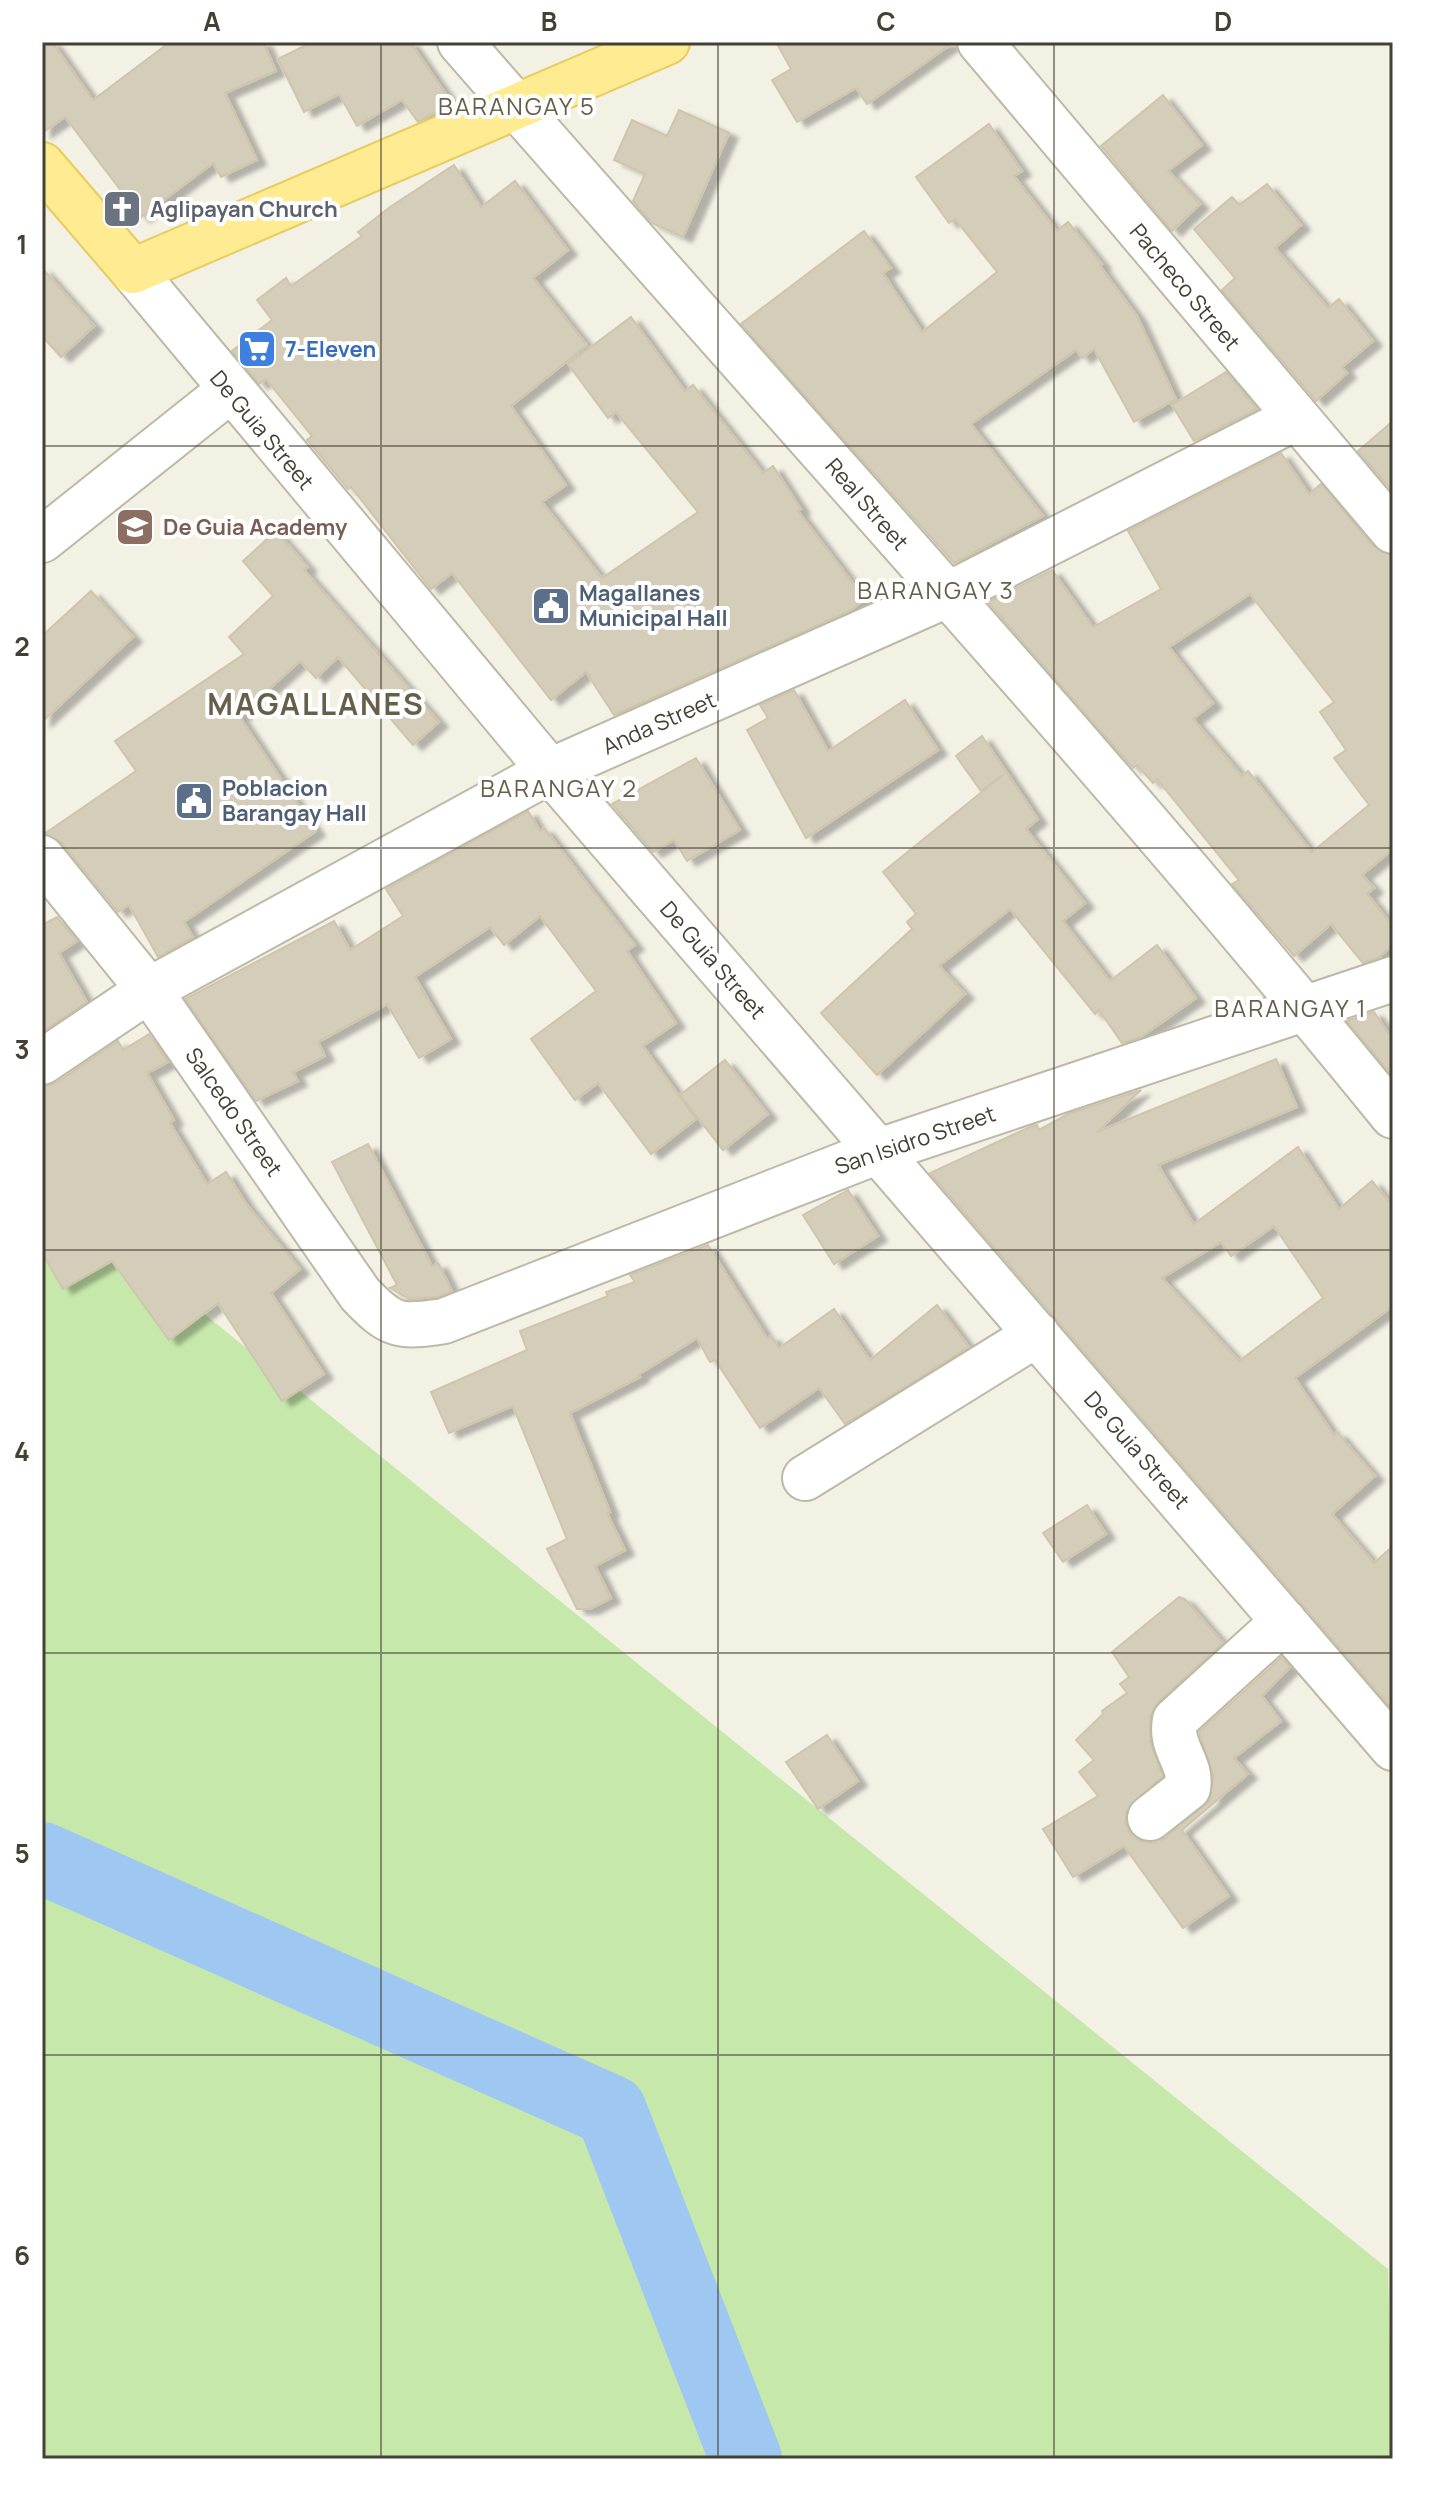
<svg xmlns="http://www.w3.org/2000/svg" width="1435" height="2501" viewBox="0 0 1435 2501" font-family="Manrope,sans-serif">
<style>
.green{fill:#c6e8ab}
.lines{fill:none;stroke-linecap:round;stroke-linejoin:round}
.river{stroke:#9ec7f2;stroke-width:72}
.building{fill:#d4cdb9;stroke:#cfc5ac;stroke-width:2;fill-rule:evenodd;filter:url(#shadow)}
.minor-casing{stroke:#beb9a7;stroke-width:48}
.major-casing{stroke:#e7cc5e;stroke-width:48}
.minor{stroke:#fff;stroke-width:44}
.major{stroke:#ffeb91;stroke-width:44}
.grid{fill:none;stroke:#454034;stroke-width:2;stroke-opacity:0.55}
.labels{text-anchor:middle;stroke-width:8;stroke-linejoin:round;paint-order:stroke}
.worship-label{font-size:22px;font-weight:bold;fill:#5b616d;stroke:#fff;text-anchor:start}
.street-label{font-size:22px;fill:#454034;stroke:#fff}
.shop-label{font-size:22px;font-weight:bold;fill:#366cbe;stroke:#fff;text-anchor:start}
.education-label{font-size:22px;font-weight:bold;fill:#785e54;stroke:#fff;text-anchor:start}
.service-label{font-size:22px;font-weight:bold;fill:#4e5e75;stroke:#fff;text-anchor:start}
.neighbourhood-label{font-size:24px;letter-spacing:2px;fill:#685f4b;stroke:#fff}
.district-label{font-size:30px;font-weight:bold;letter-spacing:2px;fill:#685f4b;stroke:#fff}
.neatline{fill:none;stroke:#454034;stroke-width:3}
.grid-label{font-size:26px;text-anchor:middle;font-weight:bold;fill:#454034}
</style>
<defs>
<filter id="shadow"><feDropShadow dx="9" dy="5" stdDeviation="2" flood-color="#0004"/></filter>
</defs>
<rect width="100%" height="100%" fill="#f3f0e4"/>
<path class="green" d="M 42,1183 L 1388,2269 L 1393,2459 L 42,2459 Z"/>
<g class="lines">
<path class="river" d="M 42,1858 L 611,2111 L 746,2459"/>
</g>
<path class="building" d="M 42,42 L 52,42 L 93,100 L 170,42 L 263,42 L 276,71 L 225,93 L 257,160 L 221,177 L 213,163 L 141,217 L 65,117 L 42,133 Z
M 312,42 L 410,42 L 452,103 L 418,122 L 402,100 L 357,126 L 339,94 L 304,112 L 278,59 Z
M 776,42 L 954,42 L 867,104 L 856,88 L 797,122 L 772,80 L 791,69 Z
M 1163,95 L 1202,145 L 1168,171 L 1200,204 L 1172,231 L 1101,146 Z
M 679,110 L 729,133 L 683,237 L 652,223 L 633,201 L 645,174 L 614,160 L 632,120 L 667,136 Z
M 989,124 L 1022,171 L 1014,176 L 1057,231 L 1068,222 L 1102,264 L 1100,266 L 1137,316 L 1176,399 L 1134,422 L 1094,349 L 1082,358 L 1076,350 L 971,424 L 1043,516 L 954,563 L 741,324 L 864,231 L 891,268 L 883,273 L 922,332 L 997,272 L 955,219 L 949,223 L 916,177 Z
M 454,165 L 481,207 L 515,181 L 568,250 L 533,278 L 587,345 L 511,406 L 566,485 L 542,502 L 602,578 L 698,512 L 616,412 L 608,418 L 568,364 L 631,317 L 685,391 L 693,385 L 763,473 L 773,466 L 801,509 L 798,511 L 865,599 L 850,611 L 614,715 L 586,672 L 551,700 L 452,573 L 431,589 L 351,487 L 348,489 L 307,440 L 312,436 L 266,379 L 259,384 L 232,351 L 272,320 L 257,300 L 286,278 L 291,286 L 362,236 L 358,232 L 390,207 Z
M 1267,184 L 1301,225 L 1275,248 L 1328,308 L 1339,299 L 1373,341 L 1342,367 L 1347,373 L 1316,401 L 1222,290 L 1235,278 L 1194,229 L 1232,197 L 1239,205 Z
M 42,268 L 94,326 L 61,357 L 42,336 Z
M 1226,372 L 1257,409 L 1194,441 L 1172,405 Z
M 1393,421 L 1393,492 L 1358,451 Z
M 1281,453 L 1309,494 L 1321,484 L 1374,547 L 1393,555 L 1393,849 L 1362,875 L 1374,888 L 1367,894 L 1393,926 L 1393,945 L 1378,958 L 1363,963 L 1331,924 L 1294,956 L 1232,884 L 1239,880 L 1157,779 L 1153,783 L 1137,765 L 1133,768 L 988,602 L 1052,570 L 1093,627 L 1161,589 L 1128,531 ZM 1250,594 L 1334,702 L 1320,712 L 1346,750 L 1334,758 L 1369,805 L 1312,852 L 1248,771 L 1242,776 L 1193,719 L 1213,703 L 1169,647 Z
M 276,531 L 308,567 L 304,570 L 439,722 L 413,745 L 338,657 L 316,678 L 300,661 L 239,716 L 316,831 L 184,922 L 193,937 L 158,957 L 129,905 L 118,912 L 61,842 L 44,834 L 136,771 L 115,741 L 244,654 L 229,637 L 273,596 L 243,561 Z
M 91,591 L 133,637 L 42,722 L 42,636 Z
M 794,690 L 828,751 L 905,700 L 938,750 L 806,838 L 747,730 L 768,718 L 760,705 Z
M 982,736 L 1038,819 L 1026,829 L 1085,903 L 1063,921 L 1110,981 L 1157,945 L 1196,998 L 1141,1037 L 1122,1043 L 1099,1010 L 1095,1014 L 1010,909 L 939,966 L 965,994 L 877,1075 L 821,1013 L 912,929 L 907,922 L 916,914 L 883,872 L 1004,774 L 981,791 L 956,756 Z
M 696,758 L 740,830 L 687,861 L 674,840 L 653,852 L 612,804 Z
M 528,811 L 540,831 L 544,828 L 635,945 L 627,951 L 676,1023 L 643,1046 L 696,1119 L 651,1154 L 598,1083 L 575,1100 L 531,1039 L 596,991 L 540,916 L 504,945 L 490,927 L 415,977 L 451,1039 L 419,1058 L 387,1004 L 318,1042 L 325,1056 L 293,1072 L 298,1081 L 256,1101 L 185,999 L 334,921 L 350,950 L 403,916 L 386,889 Z
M 57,917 L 77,941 L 59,953 L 87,1002 L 42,1032 L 42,925 Z
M 1374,1012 L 1393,1040 L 1393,1077 L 1347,1021 Z
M 149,1034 L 168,1062 L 147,1073 L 174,1120 L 170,1123 L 207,1184 L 226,1172 L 247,1205 L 300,1269 L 271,1293 L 324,1374 L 282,1401 L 218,1303 L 169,1340 L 112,1261 L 63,1289 L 42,1253 L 42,1087 L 56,1083 L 118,1041 L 123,1050 Z
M 1276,1059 L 1297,1107 L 1158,1165 L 1194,1224 L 1298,1147 L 1339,1209 L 1372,1181 L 1393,1206 L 1393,1306 L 1295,1378 L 1334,1435 L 1337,1432 L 1375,1476 L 1332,1514 L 1374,1563 L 1393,1546 L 1393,1710 L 930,1173 L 1032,1126 L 1037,1125 L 1039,1130 L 1068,1114 L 1141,1090 L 1097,1132 ZM 1274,1226 L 1323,1298 L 1239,1361 L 1162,1278 L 1221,1242 L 1231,1256 Z
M 725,1060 L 768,1114 L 723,1150 L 680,1095 Z
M 368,1144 L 432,1266 L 438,1263 L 452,1291 L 438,1297 L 409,1299 L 390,1288 L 397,1285 L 332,1162 Z
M 848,1190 L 878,1236 L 834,1264 L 803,1215 Z
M 708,1245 L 767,1338 L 771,1336 L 779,1348 L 834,1309 L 870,1360 L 937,1305 L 969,1347 L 845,1424 L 819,1388 L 760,1428 L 715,1360 L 710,1362 L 697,1338 L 638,1375 L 640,1377 L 570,1413 L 610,1512 L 607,1513 L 625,1550 L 595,1566 L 611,1598 L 590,1609 L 577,1609 L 547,1549 L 567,1539 L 513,1406 L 449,1433 L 431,1392 L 527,1350 L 520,1331 L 608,1296 L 606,1292 L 635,1282 L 630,1275 Z
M 1087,1505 L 1106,1534 L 1063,1562 L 1043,1533 Z
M 1179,1597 L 1185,1599 L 1223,1643 L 1158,1702 L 1150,1717 L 1150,1742 L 1163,1776 L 1127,1810 L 1125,1822 L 1130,1833 L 1140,1841 L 1153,1843 L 1165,1838 L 1210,1800 L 1213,1775 L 1199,1732 L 1282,1657 L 1290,1667 L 1262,1696 L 1281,1721 L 1234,1758 L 1248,1774 L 1182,1830 L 1229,1896 L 1183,1928 L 1124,1846 L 1073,1877 L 1043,1829 L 1098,1796 L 1079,1772 L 1094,1760 L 1076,1740 L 1103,1714 L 1102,1711 L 1127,1693 L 1120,1684 L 1129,1677 L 1112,1652 Z
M 827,1735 L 858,1781 L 818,1809 L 786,1762 Z"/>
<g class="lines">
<defs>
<path id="minor" d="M 460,42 C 771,400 1094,748 1393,1116
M 980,42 L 1393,531
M 133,271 L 550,771 L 1393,1748
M 42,540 L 229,391
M 42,858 L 149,990 L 360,1294 C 391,1327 400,1328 444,1321 L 879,1151 L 1393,979
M 42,1062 L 149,990 L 550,771 L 947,595 L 1295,418
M 805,1478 L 1037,1334
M 1150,1818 L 1188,1788 C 1193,1764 1169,1748 1175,1720 L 1284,1621"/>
<path id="major" d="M 42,165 L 133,271 L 667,42"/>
</defs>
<use href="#minor" class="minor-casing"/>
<use href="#major" class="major-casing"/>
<use href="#minor" class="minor"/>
<use href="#major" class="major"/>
</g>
<path class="grid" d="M 381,42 L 381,2459M 718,42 L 718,2459M 1054,42 L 1054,2459M 42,446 L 1393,446M 42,848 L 1393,848M 42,1250 L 1393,1250M 42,1653 L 1393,1653M 42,2055 L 1393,2055"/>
<defs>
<symbol id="church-square" viewBox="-11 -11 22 22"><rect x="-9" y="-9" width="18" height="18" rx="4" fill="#6b7280" stroke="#fff"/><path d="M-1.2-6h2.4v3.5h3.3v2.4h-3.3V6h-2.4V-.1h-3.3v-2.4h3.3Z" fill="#fff"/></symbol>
<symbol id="supermarket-square" viewBox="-11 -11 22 22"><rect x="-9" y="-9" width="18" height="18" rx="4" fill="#3f7fe0" stroke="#fff"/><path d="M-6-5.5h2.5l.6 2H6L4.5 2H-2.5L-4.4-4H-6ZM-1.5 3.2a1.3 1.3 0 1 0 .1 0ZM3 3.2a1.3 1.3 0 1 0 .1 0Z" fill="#fff"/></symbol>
<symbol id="school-square" viewBox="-11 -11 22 22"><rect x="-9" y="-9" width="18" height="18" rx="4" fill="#8d6e63" stroke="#fff"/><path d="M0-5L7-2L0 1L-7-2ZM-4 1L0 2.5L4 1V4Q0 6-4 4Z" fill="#fff"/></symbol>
<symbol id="civic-square" viewBox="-11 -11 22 22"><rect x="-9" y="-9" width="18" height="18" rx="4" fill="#5c6f8a" stroke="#fff"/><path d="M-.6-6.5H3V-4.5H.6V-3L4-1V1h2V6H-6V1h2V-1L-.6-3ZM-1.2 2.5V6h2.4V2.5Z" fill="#fff"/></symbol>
</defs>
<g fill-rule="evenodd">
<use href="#church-square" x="100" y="187" width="44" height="44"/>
<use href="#supermarket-square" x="235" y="327" width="44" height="44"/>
<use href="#school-square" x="113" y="505" width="44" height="44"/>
<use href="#civic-square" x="529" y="584" width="44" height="44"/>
<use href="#civic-square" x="172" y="779" width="44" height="44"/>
</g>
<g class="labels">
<g class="worship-label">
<text x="150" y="217">Aglipayan Church</text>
</g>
<g class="street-label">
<text transform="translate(1185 287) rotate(50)" y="8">Pacheco Street</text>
<text transform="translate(262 430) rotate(50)" y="8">De Guia Street</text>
<text transform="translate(867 504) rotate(49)" y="8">Real Street</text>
<text transform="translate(659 723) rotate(-24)" y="8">Anda Street</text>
<text transform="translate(713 960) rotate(49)" y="8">De Guia Street</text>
<text transform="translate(234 1112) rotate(55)" y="8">Salcedo Street</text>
<text transform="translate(915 1140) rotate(-19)" y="8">San Isidro Street</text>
<text transform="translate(1137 1450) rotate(49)" y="8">De Guia Street</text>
</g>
<g class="shop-label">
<text x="285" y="357">7-Eleven</text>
</g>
<g class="education-label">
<text x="163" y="535">De Guia Academy</text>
</g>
<g class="service-label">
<text x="579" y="601">Magallanes<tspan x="579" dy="25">Municipal Hall</tspan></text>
<text x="222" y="796">Poblacion<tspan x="222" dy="25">Barangay Hall</tspan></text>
</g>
<g class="neighbourhood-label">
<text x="517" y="115">BARANGAY 5</text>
<text x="936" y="599">BARANGAY 3</text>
<text x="559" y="797">BARANGAY 2</text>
<text x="1291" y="1017">BARANGAY 1</text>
</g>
<g class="district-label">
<text x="316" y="715">MAGALLANES</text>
</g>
</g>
<rect width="1435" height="2501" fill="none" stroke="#ffffff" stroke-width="88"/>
<rect x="44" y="44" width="1347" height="2413" class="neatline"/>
<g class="grid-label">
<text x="212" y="31">A</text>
<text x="549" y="31">B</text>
<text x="886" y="31">C</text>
<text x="1223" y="31">D</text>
<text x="22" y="254">1</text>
<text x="22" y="656">2</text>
<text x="22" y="1059">3</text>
<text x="22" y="1461">4</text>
<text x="22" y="1863">5</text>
<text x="22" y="2265">6</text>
</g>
</svg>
